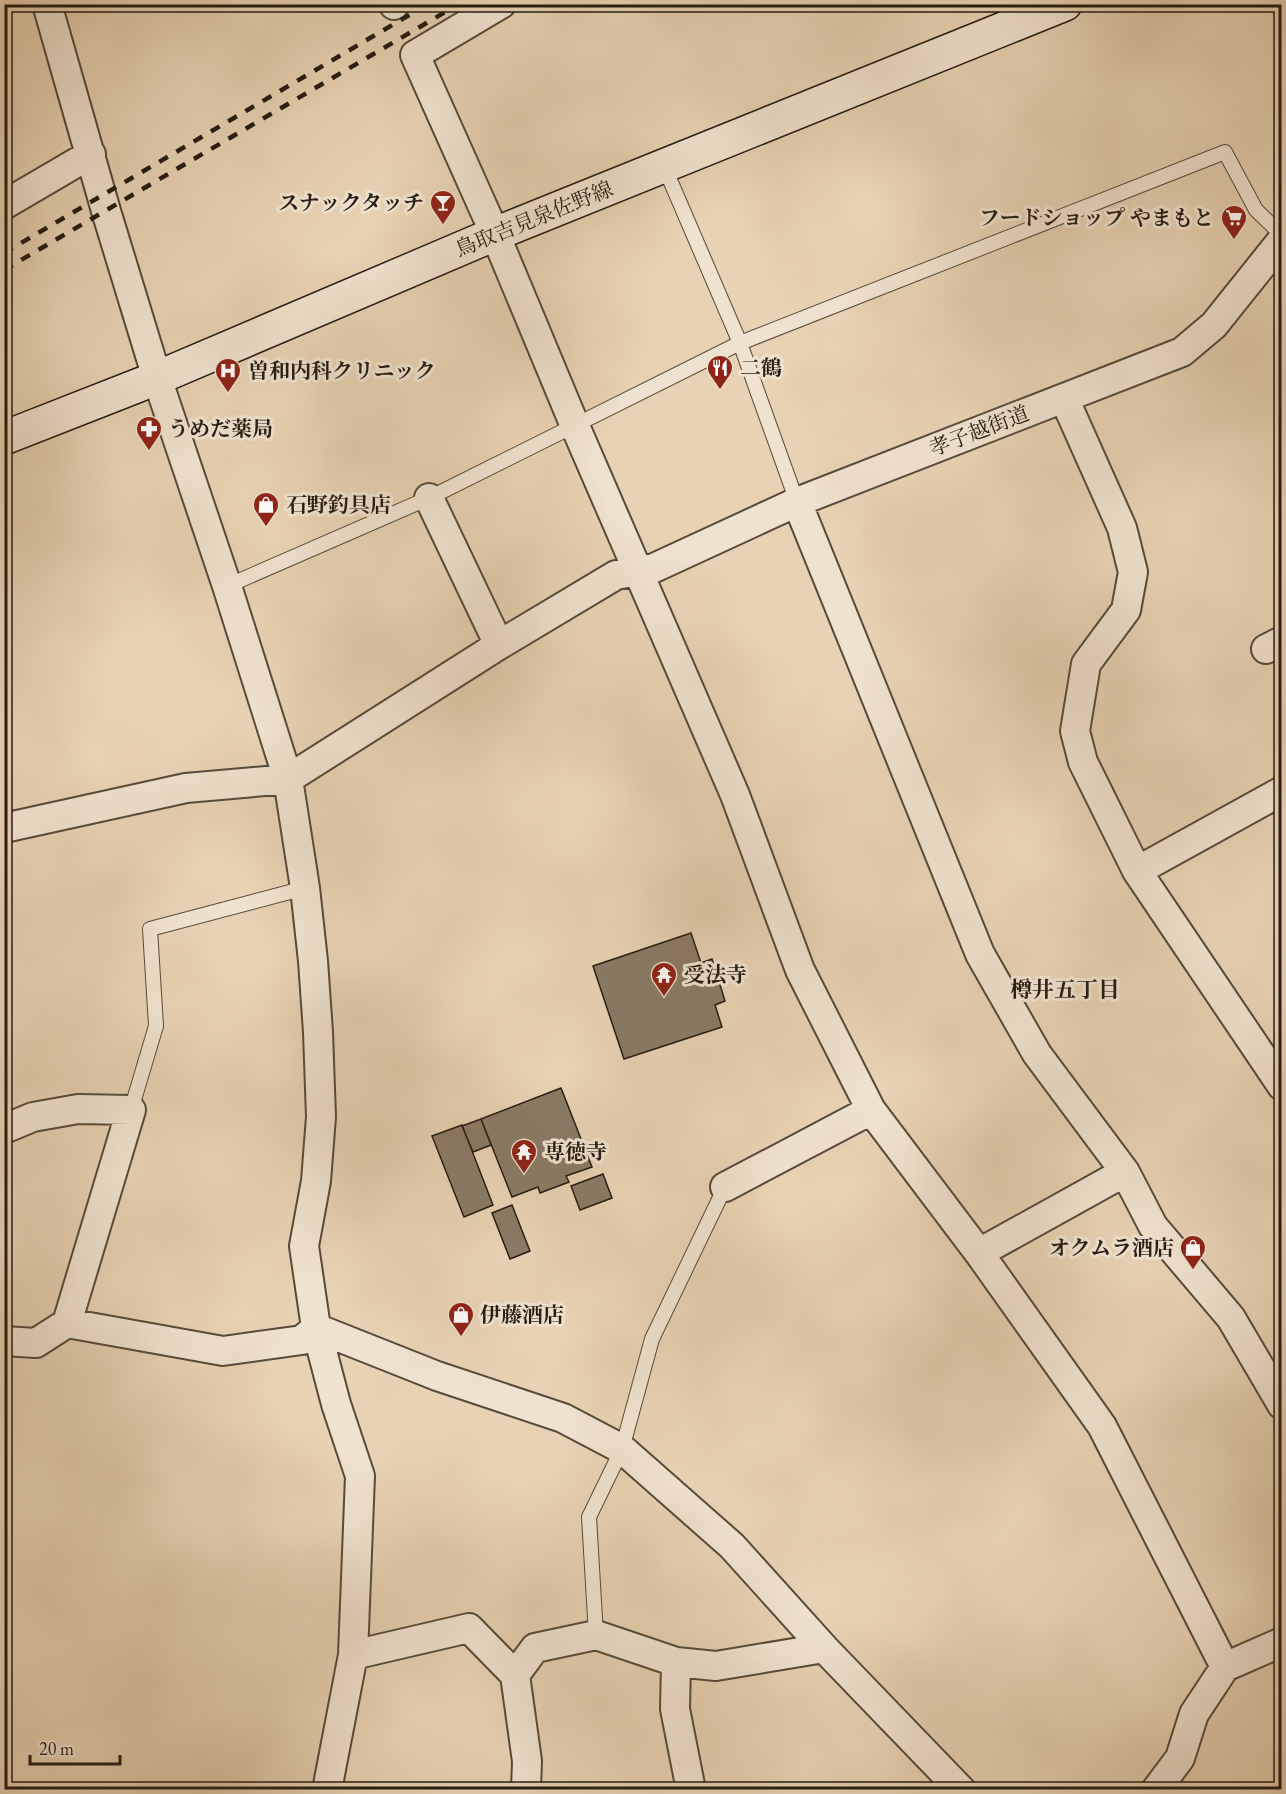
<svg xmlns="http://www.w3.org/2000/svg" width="1286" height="1794" viewBox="0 0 1286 1794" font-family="'EB Garamond','Noto Serif JP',serif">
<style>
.building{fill:#8a7b66;stroke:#251c13;stroke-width:1.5}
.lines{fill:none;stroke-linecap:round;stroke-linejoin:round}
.service-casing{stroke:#564a3b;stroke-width:16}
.minor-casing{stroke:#564a3b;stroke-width:32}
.secondary-casing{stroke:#251c13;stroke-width:36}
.service{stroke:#efe2ce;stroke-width:14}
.minor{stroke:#efe2ce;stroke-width:28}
.secondary{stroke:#efe2ce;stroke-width:33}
.rail{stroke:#251c13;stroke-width:4.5;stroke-dasharray:10 10;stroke-linecap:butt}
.labels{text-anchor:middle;stroke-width:6;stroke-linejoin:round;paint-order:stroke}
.poi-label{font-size:21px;font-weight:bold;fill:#251c13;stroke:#efe2ce;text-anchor:start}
.street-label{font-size:21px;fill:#251c13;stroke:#efe2ce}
.neighbourhood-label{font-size:22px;font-weight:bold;fill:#251c13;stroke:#efe2ce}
</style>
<rect width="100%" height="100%" fill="#e7d2b3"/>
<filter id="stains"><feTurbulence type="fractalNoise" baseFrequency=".00333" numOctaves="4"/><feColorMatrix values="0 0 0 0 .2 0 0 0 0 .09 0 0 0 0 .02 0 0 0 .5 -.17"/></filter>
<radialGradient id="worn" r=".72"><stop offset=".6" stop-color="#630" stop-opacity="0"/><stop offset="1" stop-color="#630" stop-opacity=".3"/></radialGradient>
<path class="building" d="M 691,933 L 701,963 L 712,959 L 725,1001 L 715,1005 L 722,1027 L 624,1059 L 593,966 Z
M 561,1088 L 592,1167 L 566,1176 L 569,1182 L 540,1193 L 538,1187 L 512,1197 L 481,1119 Z
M 481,1119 L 491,1145 L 473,1152 L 462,1126 Z
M 462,1125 L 493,1205 L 464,1217 L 432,1136 Z
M 603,1174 L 612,1198 L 580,1210 L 571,1186 Z
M 512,1205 L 530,1251 L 510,1259 L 492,1213 Z"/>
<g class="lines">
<defs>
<path id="service" d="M 664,166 L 740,343 L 797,502
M 227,586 L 429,498 L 740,343 L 1225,152 L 1256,210 L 1282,235
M 131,1110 L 156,1026 L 150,929 L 305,888
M 596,1635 L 589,1517 L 622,1449 L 652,1339 L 725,1187"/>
<path id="minor" d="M 47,4 L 106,211 L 157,378 L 227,586 L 288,779 L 305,888 L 313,961 L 318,1032 L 321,1117 L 316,1181 L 304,1246 L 316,1328 L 336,1404 L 360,1476 L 353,1655 L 327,1790
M 394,4 L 394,5
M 501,4 L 415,55 L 495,234 L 575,426 L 735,795 L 800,970 L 871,1110 L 979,1253 L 1102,1426 L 1225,1667
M 4,205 L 91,154
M 1064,398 L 1122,528 L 1133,572 L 1126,610 L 1086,664 L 1075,731 L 1083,762 L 1137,871 L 1282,1086
M 429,498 L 499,645
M 797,502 L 980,954 L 1037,1054 L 1125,1172 L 1153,1226 L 1231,1318 L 1282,1405
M 1266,649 L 1282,641
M 4,828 L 186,788 L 288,779 L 499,645 L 616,575 L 654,568 L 797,502 L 1182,352 L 1214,325 L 1282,240
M 1137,871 L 1282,791
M 4,1129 L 33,1117 L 78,1109 L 131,1110 L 67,1323 L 36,1343 L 4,1341
M 725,1187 L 871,1110
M 979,1253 L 1125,1172
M 67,1323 L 223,1351 L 302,1340 L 316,1328
M 316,1328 L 437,1376 L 563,1418 L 622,1449 L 732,1546 L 824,1648 L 961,1790
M 353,1655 L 469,1628 L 515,1675 L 527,1761 L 526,1790
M 676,1662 L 675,1709 L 691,1790
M 515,1675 L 535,1648 L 596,1635 L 676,1662 L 716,1666 L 824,1648
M 1156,1790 L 1180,1758 L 1194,1714 L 1225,1667 L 1282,1642"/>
<path id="secondary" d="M 4,438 L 157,378 L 495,234 L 1065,4"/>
</defs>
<use href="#service" class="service-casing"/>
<use href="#minor" class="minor-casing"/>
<use href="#secondary" class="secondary-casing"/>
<use href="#service" class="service"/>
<use href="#minor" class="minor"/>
<use href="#secondary" class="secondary"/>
<path class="rail" d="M 4,253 L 428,4
M 4,270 L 459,4"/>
</g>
<defs>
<symbol id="bar-pin" viewBox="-11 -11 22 30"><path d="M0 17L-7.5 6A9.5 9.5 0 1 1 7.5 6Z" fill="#8f2418" stroke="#efe2ce"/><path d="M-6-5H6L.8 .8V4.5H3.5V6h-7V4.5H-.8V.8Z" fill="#fff"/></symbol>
<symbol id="supermarket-pin" viewBox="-11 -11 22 30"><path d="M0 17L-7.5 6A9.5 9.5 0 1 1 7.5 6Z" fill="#8f2418" stroke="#efe2ce"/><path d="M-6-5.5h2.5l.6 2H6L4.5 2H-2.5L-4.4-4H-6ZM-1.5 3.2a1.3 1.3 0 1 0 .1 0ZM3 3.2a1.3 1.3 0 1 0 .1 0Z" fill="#fff"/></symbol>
<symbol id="restaurant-pin" viewBox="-11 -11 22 30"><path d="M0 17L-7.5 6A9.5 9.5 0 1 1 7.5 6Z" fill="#8f2418" stroke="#efe2ce"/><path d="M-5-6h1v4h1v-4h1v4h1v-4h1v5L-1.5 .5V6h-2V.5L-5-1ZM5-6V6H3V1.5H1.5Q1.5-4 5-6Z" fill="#fff"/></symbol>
<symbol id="hospital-pin" viewBox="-11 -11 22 30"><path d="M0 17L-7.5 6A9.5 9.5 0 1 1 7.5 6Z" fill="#8f2418" stroke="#efe2ce"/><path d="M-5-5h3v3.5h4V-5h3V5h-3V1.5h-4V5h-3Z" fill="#fff"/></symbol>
<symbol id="pharmacy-pin" viewBox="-11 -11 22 30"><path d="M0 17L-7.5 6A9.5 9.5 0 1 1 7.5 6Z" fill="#8f2418" stroke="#efe2ce"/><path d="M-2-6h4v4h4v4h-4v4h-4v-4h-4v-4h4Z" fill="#fff"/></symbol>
<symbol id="shop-pin" viewBox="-11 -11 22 30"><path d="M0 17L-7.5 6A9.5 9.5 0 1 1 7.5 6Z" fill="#8f2418" stroke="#efe2ce"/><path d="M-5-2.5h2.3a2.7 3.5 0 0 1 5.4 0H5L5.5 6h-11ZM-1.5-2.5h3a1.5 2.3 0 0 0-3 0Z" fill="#fff"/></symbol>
<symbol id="temple-pin" viewBox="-11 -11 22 30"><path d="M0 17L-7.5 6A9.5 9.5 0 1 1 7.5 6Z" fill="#8f2418" stroke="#efe2ce"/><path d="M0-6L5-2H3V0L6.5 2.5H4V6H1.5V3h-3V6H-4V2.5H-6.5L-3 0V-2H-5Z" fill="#fff"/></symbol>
</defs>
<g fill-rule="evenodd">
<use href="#bar-pin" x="428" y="188" width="30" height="40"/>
<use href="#supermarket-pin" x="1219" y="203" width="30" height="40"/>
<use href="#restaurant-pin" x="705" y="353" width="30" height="40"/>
<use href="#hospital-pin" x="213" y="356" width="30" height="40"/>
<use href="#pharmacy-pin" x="134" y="414" width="30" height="40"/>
<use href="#shop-pin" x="251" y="490" width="30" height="40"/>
<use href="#temple-pin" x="649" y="960" width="30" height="40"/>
<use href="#temple-pin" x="509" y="1137" width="30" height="40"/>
<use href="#shop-pin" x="1178" y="1233" width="30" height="40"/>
<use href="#shop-pin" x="446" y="1300" width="30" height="40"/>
</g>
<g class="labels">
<g class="poi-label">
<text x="424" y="210" text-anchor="end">スナックタッチ</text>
<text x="1214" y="225" text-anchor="end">フードショップ やまもと</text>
<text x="740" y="375">二鶴</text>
<text x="248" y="378">曽和内科クリニック</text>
<text x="168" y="436">うめだ薬局</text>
<text x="286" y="512">石野釣具店</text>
<text x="684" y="982">受法寺</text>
<text x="544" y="1159">専徳寺</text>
<text x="1174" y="1255" text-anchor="end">オクムラ酒店</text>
<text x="480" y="1322">伊藤酒店</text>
</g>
<g class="street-label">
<text transform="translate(534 219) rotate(-22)" y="7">鳥取吉見泉佐野線</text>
<text transform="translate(979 431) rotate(-21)" y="7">孝子越街道</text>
</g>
<g class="neighbourhood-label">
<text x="1065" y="997">樽井五丁目</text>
</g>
</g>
<rect width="1286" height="1794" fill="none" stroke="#e7d2b3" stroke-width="24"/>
<rect x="6" y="6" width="1274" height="1782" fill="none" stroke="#251c13" stroke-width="3"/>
<rect x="12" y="12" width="1262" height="1770" fill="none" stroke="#251c13" stroke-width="1.5"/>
<path d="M30 1755v9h90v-9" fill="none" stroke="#251c13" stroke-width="3"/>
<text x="39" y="1755" font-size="18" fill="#251c13" stroke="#efe2ce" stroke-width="4.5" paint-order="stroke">20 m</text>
<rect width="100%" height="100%" filter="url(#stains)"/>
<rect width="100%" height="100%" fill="url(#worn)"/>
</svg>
